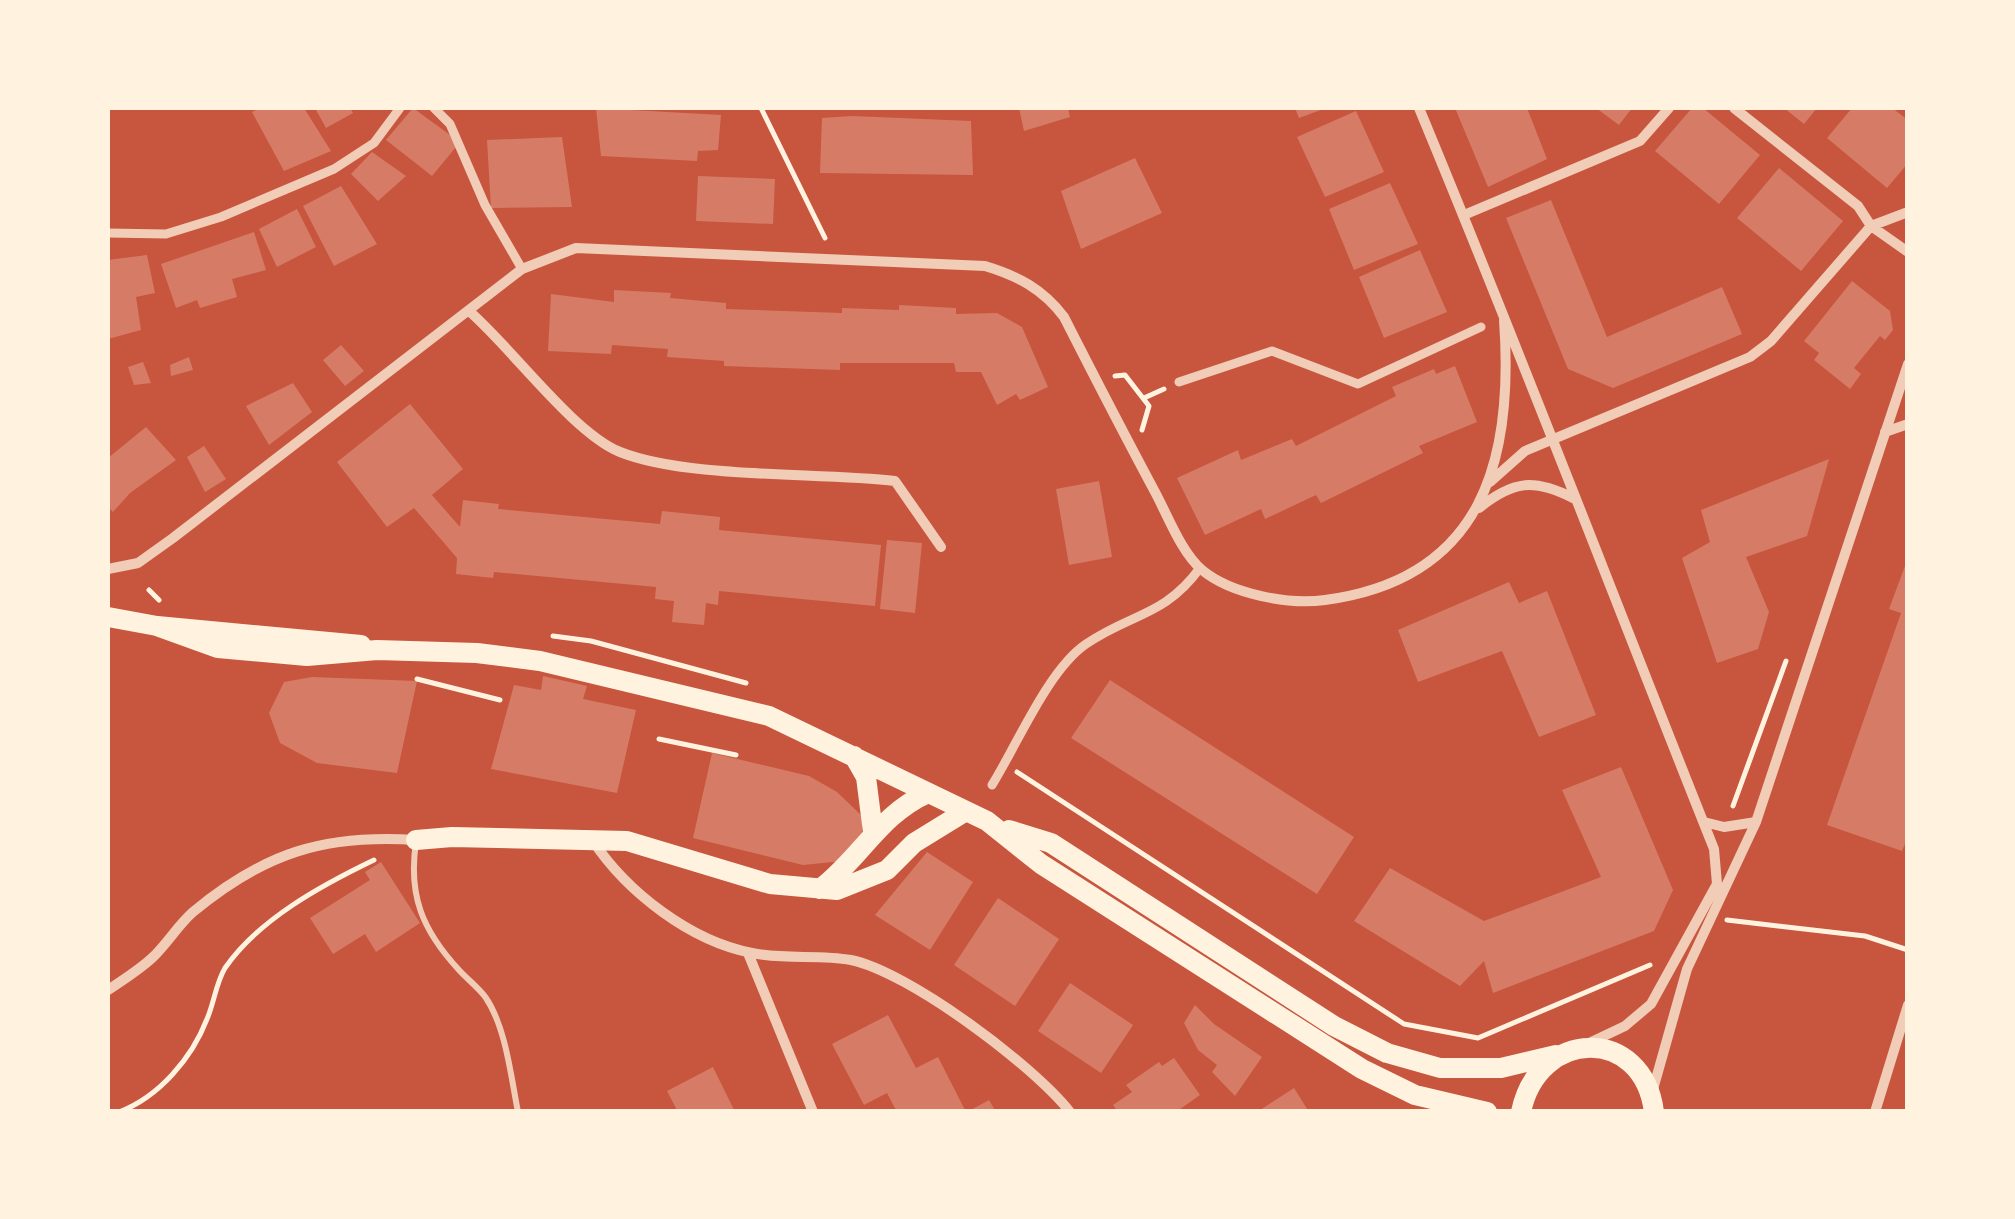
<svg xmlns="http://www.w3.org/2000/svg" width="2015" height="1219" viewBox="0 0 2015 1219" font-family="Rubik,sans-serif">
<style>
.building{fill:#d67c66}
.lines{fill:none;stroke-linecap:round;stroke-linejoin:round}
.path{stroke:#fff3e0;stroke-width:5}
.service{stroke:#f1ccb7;stroke-width:6}
.pedestrian{stroke:#f1ccb7;stroke-width:9}
.minor{stroke:#f1ccb7;stroke-width:10}
.secondary{stroke:#fff3e0;stroke-width:20}
</style>
<rect width="100%" height="100%" fill="#c8553d"/>
<path class="building" d="M 260,108 L 304,108 L 331,151 L 284,171 L 252,112 Z
M 315,108 L 350,108 L 353,113 L 326,128 Z
M 413,108 L 450,135 L 456,147 L 432,176 L 386,140 Z
M 596,108 L 721,115 L 718,150 L 698,151 L 697,161 L 601,156 Z
M 1019,108 L 1068,108 L 1070,117 L 1024,131 Z
M 1295,108 L 1326,108 L 1299,118 Z
M 1455,108 L 1527,108 L 1547,159 L 1488,187 Z
M 1596,108 L 1632,108 L 1619,125 Z
M 1692,108 L 1703,108 L 1760,155 L 1719,204 L 1655,151 Z
M 1784,108 L 1817,108 L 1804,124 Z
M 1852,108 L 1892,108 L 1908,120 L 1908,163 L 1887,188 L 1827,138 Z
M 1356,111 L 1384,172 L 1325,197 L 1297,137 Z
M 852,116 L 971,121 L 973,175 L 820,173 L 822,118 Z
M 562,137 L 572,207 L 491,208 L 487,140 Z
M 372,152 L 406,176 L 378,201 L 351,174 Z
M 1135,158 L 1162,213 L 1081,249 L 1061,191 Z
M 1779,168 L 1843,221 L 1801,271 L 1737,218 Z
M 698,176 L 775,179 L 773,224 L 696,221 Z
M 1390,183 L 1418,244 L 1354,270 L 1329,209 Z
M 341,186 L 377,244 L 334,266 L 303,206 Z
M 1551,200 L 1607,337 L 1722,287 L 1742,334 L 1613,388 L 1568,369 L 1506,218 Z
M 297,209 L 316,247 L 277,267 L 259,229 Z
M 254,232 L 266,270 L 232,279 L 237,297 L 200,308 L 197,300 L 176,308 L 161,264 Z
M 1420,250 L 1447,312 L 1384,338 L 1359,277 Z
M 147,255 L 155,293 L 136,297 L 141,330 L 108,339 L 108,260 Z
M 1852,281 L 1890,311 L 1893,330 L 1885,340 L 1880,336 L 1854,368 L 1861,374 L 1850,389 L 1814,360 L 1819,353 L 1804,341 Z
M 614,290 L 671,293 L 670,298 L 726,303 L 726,309 L 842,313 L 842,308 L 899,310 L 899,305 L 956,308 L 956,314 L 997,313 L 1022,327 L 1048,387 L 1020,400 L 1016,394 L 997,405 L 981,372 L 956,372 L 954,363 L 840,363 L 840,370 L 724,366 L 724,361 L 667,357 L 668,349 L 612,345 L 611,354 L 548,351 L 551,294 L 614,302 Z
M 341,345 L 364,371 L 345,386 L 323,360 Z
M 189,357 L 193,370 L 171,376 L 170,365 Z
M 143,362 L 151,383 L 134,385 L 128,367 Z
M 1455,366 L 1477,422 L 1419,446 L 1423,453 L 1321,503 L 1316,495 L 1265,519 L 1261,509 L 1205,535 L 1177,478 L 1238,450 L 1241,460 L 1292,439 L 1296,446 L 1396,396 L 1392,387 L 1434,369 L 1436,374 Z
M 293,383 L 312,412 L 269,445 L 246,406 Z
M 410,404 L 463,469 L 432,495 L 460,527 L 463,500 L 499,504 L 498,509 L 660,524 L 662,511 L 720,517 L 719,530 L 881,545 L 875,606 L 719,591 L 718,605 L 706,603 L 704,625 L 672,622 L 674,601 L 655,599 L 656,587 L 494,572 L 493,578 L 456,574 L 457,558 L 414,508 L 387,527 L 337,462 Z
M 146,427 L 176,460 L 130,493 L 113,512 L 108,507 L 108,458 Z
M 204,446 L 226,479 L 205,492 L 187,457 Z
M 1829,459 L 1807,536 L 1746,557 L 1769,612 L 1758,649 L 1717,663 L 1682,558 L 1710,542 L 1701,510 Z
M 1099,481 L 1112,557 L 1069,565 L 1056,489 Z
M 887,540 L 922,543 L 915,613 L 880,609 Z
M 1908,558 L 1908,836 L 1902,851 L 1827,825 L 1901,613 L 1889,609 Z
M 1509,582 L 1519,603 L 1547,591 L 1596,715 L 1539,737 L 1502,651 L 1418,682 L 1398,630 Z
M 543,676 L 587,686 L 583,699 L 636,710 L 617,793 L 491,769 L 514,685 L 541,690 Z
M 312,677 L 417,681 L 397,773 L 317,763 L 280,743 L 269,713 L 284,682 Z
M 1110,680 L 1354,837 L 1317,894 L 1071,738 Z
M 712,753 L 809,776 L 837,792 L 862,816 L 862,838 L 843,861 L 803,865 L 693,838 Z
M 1621,767 L 1673,890 L 1654,931 L 1493,993 L 1484,961 L 1460,986 L 1354,921 L 1390,868 L 1484,921 L 1601,877 L 1562,790 Z
M 927,852 L 973,882 L 930,950 L 875,915 Z
M 381,862 L 420,923 L 376,952 L 365,934 L 333,954 L 310,918 L 370,880 L 365,872 Z
M 998,898 L 1059,939 L 1015,1006 L 954,965 Z
M 1070,983 L 1133,1025 L 1101,1073 L 1038,1031 Z
M 1195,1005 L 1214,1024 L 1262,1057 L 1235,1096 L 1212,1072 L 1217,1065 L 1198,1050 L 1184,1023 Z
M 888,1015 L 916,1068 L 938,1057 L 966,1112 L 897,1112 L 887,1093 L 864,1105 L 832,1044 Z
M 1174,1058 L 1200,1095 L 1176,1112 L 1118,1112 L 1113,1105 L 1132,1092 L 1126,1085 L 1159,1062 L 1162,1066 Z
M 713,1067 L 735,1112 L 678,1112 L 667,1091 Z
M 1294,1088 L 1309,1112 L 1257,1112 Z
M 989,1100 L 996,1112 L 967,1112 Z"/>
<g class="lines">
<path class="path" d="M 761,108 L 825,238
M 1115,376 L 1125,375 L 1149,406 L 1142,430
M 1144,398 L 1164,389
M 149,590 L 159,600
M 553,636 L 591,641 L 746,683
M 417,679 L 500,700
M 659,739 L 736,755
M 1017,772 L 1404,1024 L 1478,1038 L 1650,965
M 1733,806 L 1786,661
M 1727,920 L 1865,936 L 1908,950
M 119,1112 C 159,1097 192,1058 207,1019 C 214,1003 216,983 225,968 C 259,919 322,885 374,860"/>
<path class="service" d="M 416,842 C 408,895 422,930 459,970 C 467,979 479,988 486,998 C 506,1028 511,1077 518,1112"/>
<path class="pedestrian" d="M 434,108 L 450,124 L 485,205 L 522,269
M 108,233 L 166,234 L 221,217 L 334,169 L 374,143 L 400,108
M 1179,382 L 1272,351 L 1358,384 L 1481,327
M 992,785 C 1017,745 1048,670 1086,644 C 1131,613 1164,617 1200,568"/>
<path class="minor" d="M 1419,108 C 1521,353 1615,601 1714,849 L 1717,884 L 1651,1004 L 1625,1026 L 1585,1045
M 1734,108 L 1858,206 L 1871,226 L 1908,252
M 1464,215 L 1640,141 L 1669,108
M 469,311 C 511,347 573,433 620,452 C 688,479 818,472 895,481 L 941,547
M 1885,432 L 1908,424
M 1490,482 L 1525,451 L 1750,357 L 1771,341 L 1871,226 L 1908,212
M 1479,508 C 1513,481 1533,478 1573,498
M 108,569 L 138,563 L 173,538 L 522,269 L 576,248 L 985,266 C 1018,276 1043,289 1064,317 C 1094,376 1124,434 1155,492 C 1168,516 1181,552 1202,570 C 1231,594 1288,605 1325,600 C 1484,579 1514,459 1504,320
M 1704,822 L 1724,827 L 1756,822
M 593,841 C 627,892 690,941 752,953 C 785,960 819,954 851,960 C 909,972 1033,1065 1070,1112
M 748,953 L 813,1112
M 108,990 C 123,980 139,970 152,958 C 167,944 178,925 193,912 C 264,853 324,834 416,840
M 1652,1093 L 1687,969 L 1756,822 L 1908,364
M 1875,1112 L 1908,1005"/>
<path class="secondary" d="M 108,617 L 157,626 L 361,645
M 157,626 L 218,648 L 307,656 L 377,650 L 477,653 L 540,661 L 769,716 L 987,821 L 1041,864 L 1362,1069 L 1415,1095 L 1487,1112
M 854,756 L 866,777 L 873,832
M 1009,830 L 1051,843 L 1334,1026 L 1387,1053 L 1440,1068 L 1501,1068 L 1556,1055
M 416,840 L 452,837 L 627,841 L 770,884 L 837,890 L 887,870 L 914,843 L 966,811
M 820,889 C 860,859 880,814 928,793
M 1521,1112 C 1538,1028 1643,1025 1654,1112"/>
</g>
<rect width="2015" height="1219" fill="none" stroke="#fff3e0" stroke-width="220"/>
</svg>
